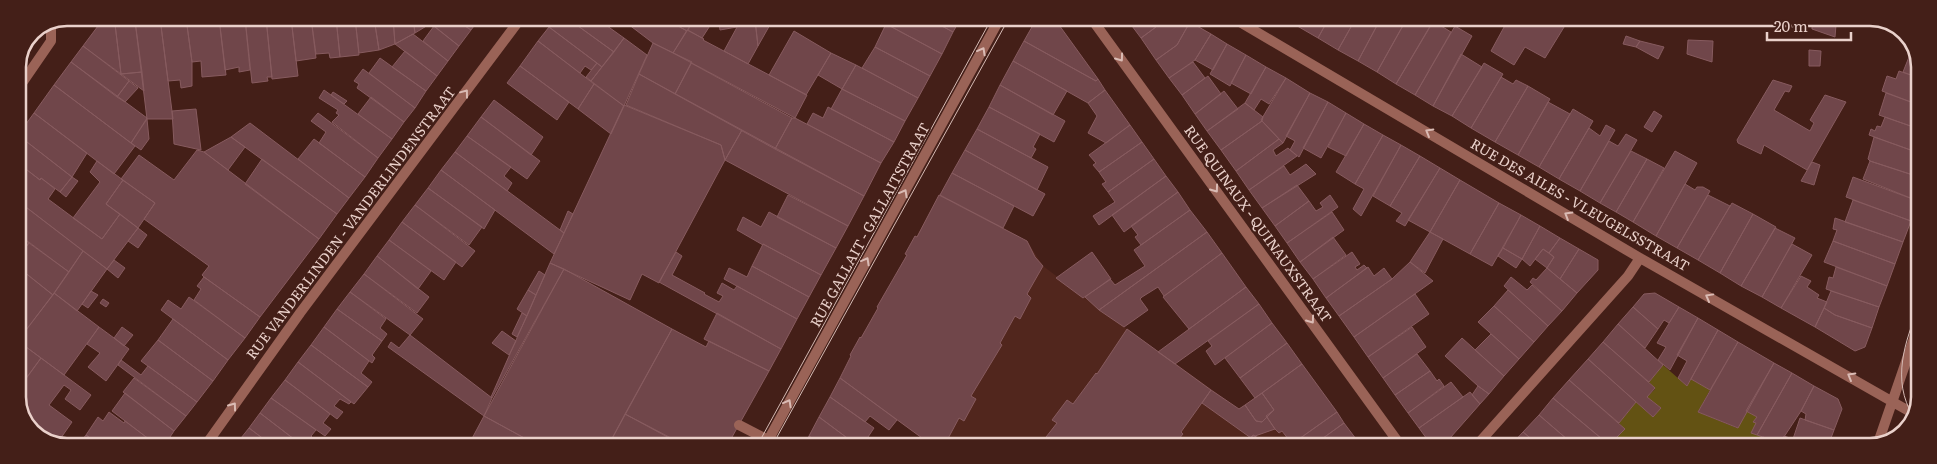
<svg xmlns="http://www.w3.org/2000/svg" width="1937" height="464" viewBox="0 0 1937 464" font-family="Literata,serif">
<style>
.built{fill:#51261d}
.green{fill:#635213}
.building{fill:#70464a;stroke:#875b5f}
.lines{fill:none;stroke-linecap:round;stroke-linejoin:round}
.service{stroke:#9a6357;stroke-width:10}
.minor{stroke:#9a6357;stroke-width:10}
.tram{stroke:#d6bbb5;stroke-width:1}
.oneway{stroke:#dabbb4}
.labels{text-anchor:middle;stroke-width:4;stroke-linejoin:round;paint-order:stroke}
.street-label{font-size:14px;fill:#ead1cb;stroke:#441f18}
.rim{fill:none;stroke:#ead1cb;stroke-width:2.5}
</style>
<rect width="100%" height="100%" fill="#441f18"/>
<path class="built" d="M 939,195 L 1027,241 L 1043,266 L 1127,329 L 1239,409 L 1302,364 L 1293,444 L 1290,446 L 932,446 L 840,378 Z"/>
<path class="green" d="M 1663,365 L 1687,386 L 1691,379 L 1710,390 L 1698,412 L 1737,428 L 1746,411 L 1757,417 L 1754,422 L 1756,423 L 1763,437 L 1760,446 L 1594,446 L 1601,438 L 1609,445 L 1624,429 L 1619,423 L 1636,402 L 1653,417 L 1661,408 L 1647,397 L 1655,389 L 1649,382 Z"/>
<path class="building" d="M 160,18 L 173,119 L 147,119 L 135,21 Z
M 160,18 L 186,18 L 192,62 L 192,86 L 181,88 L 180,80 L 168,81 Z
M 186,18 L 219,18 L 226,75 L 202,77 L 201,61 L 192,62 Z
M 219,18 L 245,18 L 250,70 L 239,72 L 239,67 L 225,70 Z
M 245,18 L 266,18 L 272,77 L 267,77 L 268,81 L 252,83 Z
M 266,18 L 291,18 L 298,76 L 272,79 Z
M 291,18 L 311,18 L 316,58 L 296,61 Z
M 311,18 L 336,18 L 340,57 L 330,58 L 329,53 L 316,54 Z
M 336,18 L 355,18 L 359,55 L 340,57 Z
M 355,18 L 374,18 L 379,50 L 359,53 Z
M 374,18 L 393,18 L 395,44 L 379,50 Z
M 393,18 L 413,18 L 415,33 L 395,44 Z
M 413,18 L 432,18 L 433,22 L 415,33 Z
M 438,18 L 453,18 L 471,30 L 459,46 L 431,24 Z
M 453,18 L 480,18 L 471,30 Z
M 555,18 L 567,18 L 614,52 L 602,67 L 549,27 Z
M 567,18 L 596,18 L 624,38 L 614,52 Z
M 596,18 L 607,18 L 603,23 Z
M 626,18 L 664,18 L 687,31 L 673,53 L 653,43 L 624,21 Z
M 664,18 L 694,18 L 687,31 Z
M 694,18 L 715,18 L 702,38 L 688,30 Z
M 715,18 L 742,18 L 737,27 L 720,30 L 719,23 L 711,24 Z
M 742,18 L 755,18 L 755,20 L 758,46 L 748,64 L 724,51 Z
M 770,18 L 771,23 L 758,46 L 755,20 Z
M 880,18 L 927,18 L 953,32 L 942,54 L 879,20 Z
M 927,18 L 961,18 L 953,32 Z
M 1037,18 L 1054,18 L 1098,79 L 1096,81 L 1024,41 Z
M 1126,18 L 1161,18 L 1156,27 L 1141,38 Z
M 1161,18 L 1183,18 L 1190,22 L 1177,45 L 1156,60 L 1141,38 L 1156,27 Z
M 1284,18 L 1304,18 L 1299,27 Z
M 1304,18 L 1329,18 L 1318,38 L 1299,27 Z
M 1329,18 L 1356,18 L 1338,50 L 1318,38 Z
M 1356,18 L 1381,18 L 1358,61 L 1338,50 Z
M 1381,18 L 1395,18 L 1404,24 L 1377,72 L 1358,61 Z
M 1407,18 L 1415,18 L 1430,27 L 1396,84 L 1377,72 Z
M 1509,18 L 1568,18 L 1569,19 L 1545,58 L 1525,47 L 1514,65 L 1491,51 Z
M 135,21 L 142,72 L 121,74 L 115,24 Z
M 1433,21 L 1451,32 L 1415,95 L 1396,84 Z
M 1190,22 L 1211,34 L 1195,60 L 1169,78 L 1156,60 L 1177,45 Z
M 1812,23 L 1836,25 L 1835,37 L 1812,29 Z
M 115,24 L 121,74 L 83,46 L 98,26 Z
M 886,24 L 942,54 L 930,76 L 875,47 Z
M 434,26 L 459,46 L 448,61 L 423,41 Z
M 1455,26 L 1472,36 L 1433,106 L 1415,95 Z
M 549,27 L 597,63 L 591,70 L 585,66 L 580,73 L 538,41 Z
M 687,30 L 704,39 L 703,40 L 807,95 L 795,118 L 673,53 Z
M 794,31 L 831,53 L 806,95 L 769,75 Z
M 413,34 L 448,61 L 437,76 L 395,44 Z
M 1211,34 L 1227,44 L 1213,70 L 1195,60 Z
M 1626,36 L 1640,41 L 1636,47 L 1623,44 Z
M 624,38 L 647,55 L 624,106 L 591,81 Z
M 1688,40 L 1713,41 L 1712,62 L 1687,54 Z
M 538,41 L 594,84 L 578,109 L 520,66 Z
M 1024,41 L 1096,81 L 1098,79 L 1105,90 L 1088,103 L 1013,61 Z
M 1640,41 L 1664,47 L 1658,59 L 1636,47 Z
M 653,43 L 692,62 L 675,94 L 639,74 Z
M 1227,44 L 1246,55 L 1230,86 L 1210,74 Z
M 83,46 L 129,81 L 117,97 L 71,62 Z
M 875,47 L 930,76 L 918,98 L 862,68 Z
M 1809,50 L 1821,51 L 1820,66 L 1809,66 Z
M 405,51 L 437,76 L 426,91 L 392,67 Z
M 1911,52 L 1916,54 L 1919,61 L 1919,78 L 1903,72 Z
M 831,53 L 856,65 L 842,89 L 818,75 Z
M 1461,54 L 1482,67 L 1452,116 L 1433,106 Z
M 1246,55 L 1266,67 L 1251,94 L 1231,83 Z
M 380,58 L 426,91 L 415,108 L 369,73 Z
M 1013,61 L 1067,91 L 1053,115 L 1000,85 Z
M 71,62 L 147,118 L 131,143 L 54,85 Z
M 1193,62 L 1205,78 L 1182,95 L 1169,78 Z
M 597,63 L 602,67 L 591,81 L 586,77 Z
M 691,63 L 792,118 L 775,149 L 675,94 Z
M 1484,63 L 1503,74 L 1471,128 L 1452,116 Z
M 856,65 L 918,98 L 905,121 L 842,89 Z
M 520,66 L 569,102 L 557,120 L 507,83 Z
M 1266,67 L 1286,78 L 1269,104 L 1261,99 L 1254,110 L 1245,103 Z
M 363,69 L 415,108 L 404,122 L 357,88 L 359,84 L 354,81 Z
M 1899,71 L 1919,78 L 1919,105 L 1882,91 L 1887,76 L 1896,79 Z
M 142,72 L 144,91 L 121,74 Z
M 639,74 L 742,130 L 725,160 L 721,145 L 626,105 Z
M 1208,76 L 1221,94 L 1195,114 L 1182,95 Z
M 1501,77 L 1513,84 L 1516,80 L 1528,86 L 1495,142 L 1471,128 Z
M 1286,78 L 1310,93 L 1283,143 L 1261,120 Z
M 1773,80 L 1792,86 L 1789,92 L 1785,91 L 1774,110 L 1810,131 L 1814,123 L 1810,120 L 1825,95 L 1846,102 L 1807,170 L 1764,145 L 1761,154 L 1738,143 L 1737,140 Z
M 129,81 L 138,88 L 125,102 L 117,97 Z
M 594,84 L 624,106 L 611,134 L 578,109 Z
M 54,85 L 135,146 L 114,174 L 34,113 Z
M 1000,85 L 1065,121 L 1054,142 L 989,107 Z
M 1528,86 L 1550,99 L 1518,155 L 1495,142 Z
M 842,89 L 905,121 L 894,142 L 831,109 Z
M 324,90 L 392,139 L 378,158 L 332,122 L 339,115 L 336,113 L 338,110 L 319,98 Z
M 1105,90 L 1130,125 L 1106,143 L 1088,133 L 1097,116 L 1088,103 Z
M 1224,91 L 1238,109 L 1207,131 L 1195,114 Z
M 333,92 L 347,101 L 344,104 L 331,95 Z
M 1310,93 L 1328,102 L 1299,157 L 1290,150 L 1295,141 L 1286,136 Z
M 1886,93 L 1919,105 L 1919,129 L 1879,115 Z
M 371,97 L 404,122 L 392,139 L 358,114 Z
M 494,100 L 543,137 L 531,155 L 481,117 Z
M 1328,102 L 1346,113 L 1321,158 L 1303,148 Z
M 1548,102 L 1570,114 L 1539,167 L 1518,155 Z
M 1245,103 L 1263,117 L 1262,121 L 1221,150 L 1207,131 Z
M 624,105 L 721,145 L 725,160 L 659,283 L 642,274 L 630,300 L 550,263 Z
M 828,107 L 894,142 L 881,163 L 807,124 L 813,113 L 823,118 Z
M 989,107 L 1040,134 L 1033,147 L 1036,149 L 1031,158 L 977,129 Z
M 196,109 L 201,150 L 174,144 L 172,111 Z
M 1573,109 L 1593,121 L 1559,179 L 1539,167 Z
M 1654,111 L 1662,116 L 1652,132 L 1644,127 Z
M 34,113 L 87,153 L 72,177 L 18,135 Z
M 318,113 L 378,158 L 365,177 L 319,143 L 326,132 L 311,121 Z
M 1346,113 L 1364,124 L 1346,156 L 1328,147 Z
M 481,117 L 540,161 L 527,179 L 467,136 Z
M 1885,117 L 1919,129 L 1919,153 L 1869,135 L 1871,129 L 1875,131 L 1877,126 L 1881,127 Z
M 792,118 L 795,118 L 881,163 L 864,196 L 775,149 Z
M 147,119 L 149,139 L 141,150 L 131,143 Z
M 1262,121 L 1279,139 L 1236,171 L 1221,150 Z
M 250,123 L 349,198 L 337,214 L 231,137 Z
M 1364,124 L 1383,135 L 1355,184 L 1336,172 Z
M 1130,125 L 1142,142 L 1099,172 L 1093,165 L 1096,163 L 1089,155 Z
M 1606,125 L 1615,130 L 1580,191 L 1559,179 L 1589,128 L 1600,136 Z
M 977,129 L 1048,167 L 1037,190 L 965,150 Z
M 742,130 L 864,196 L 848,226 L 725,160 Z
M 1626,134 L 1637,140 L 1600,203 L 1580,191 L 1609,141 L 1618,146 Z
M 18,135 L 72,177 L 60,192 L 41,178 L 40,180 L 18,163 Z
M 1383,135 L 1401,145 L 1361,216 L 1353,209 L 1364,189 L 1355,184 Z
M 467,136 L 511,167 L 504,176 L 512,183 L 507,191 L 455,152 Z
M 231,137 L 245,147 L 228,170 L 204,152 Z
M 1874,137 L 1919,153 L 1919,177 L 1870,161 L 1868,159 Z
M 314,139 L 365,177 L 349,198 L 298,159 Z
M 1279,139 L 1283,143 L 1273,150 L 1276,156 L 1288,148 L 1297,156 L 1249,190 L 1236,171 Z
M 1142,142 L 1154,159 L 1108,192 L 1102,184 L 1106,182 L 1099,172 Z
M 1401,145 L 1420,156 L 1390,206 L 1373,196 Z
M 197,150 L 204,152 L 319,239 L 260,317 L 204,277 L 202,275 L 209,266 L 144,219 L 155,203 L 121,179 L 139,155 L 174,180 Z
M 965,150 L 1045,194 L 1033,216 L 952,173 Z
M 1631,151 L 1647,159 L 1616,212 L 1600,203 Z
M 1675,151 L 1697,163 L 1656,236 L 1633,222 Z
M 455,152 L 564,233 L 554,254 L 441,170 Z
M 1420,156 L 1440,168 L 1405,226 L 1396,221 L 1402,213 L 1390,206 Z
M 262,159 L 337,214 L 319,239 L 245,184 Z
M 1154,159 L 1166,176 L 1099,225 L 1093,216 L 1115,202 L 1108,192 Z
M 1647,159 L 1664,168 L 1633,222 L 1616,212 Z
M 97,161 L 123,180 L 106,204 L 120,214 L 102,239 L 73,218 L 100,182 L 90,172 Z
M 1870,161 L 1919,177 L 1918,201 L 1863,179 Z
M 1812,162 L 1820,165 L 1814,185 L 1801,181 Z
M 18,163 L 40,180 L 41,178 L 55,189 L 48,199 L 102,239 L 120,214 L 138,228 L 107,269 L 18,201 Z
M 1306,164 L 1316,174 L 1262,208 L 1249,190 L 1284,166 L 1290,175 Z
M 1440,168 L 1460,180 L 1430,232 L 1408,220 Z
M 441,170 L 495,210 L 484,229 L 428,188 Z
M 952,173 L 1014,206 L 1003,228 L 940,195 Z
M 1166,176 L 1178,192 L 1124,232 L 1112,215 Z
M 72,177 L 78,181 L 66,197 L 60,192 Z
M 1853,177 L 1918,201 L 1911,221 L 1846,197 Z
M 123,180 L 155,203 L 138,228 L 106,204 Z
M 1460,180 L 1499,203 L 1470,254 L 1430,232 Z
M 1685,184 L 1695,190 L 1697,187 L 1703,187 L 1710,191 L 1677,248 L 1656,236 Z
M 1297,185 L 1309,201 L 1275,226 L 1262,208 Z
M 428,188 L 482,227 L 469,245 L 415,205 Z
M 1178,192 L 1190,210 L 1141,245 L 1135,237 L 1138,235 L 1131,226 Z
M 788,195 L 848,226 L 836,248 L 777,217 Z
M 939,195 L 1027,241 L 1035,257 L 1043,266 L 1027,294 L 1031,298 L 1020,319 L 1015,316 L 1000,343 L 1002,345 L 971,396 L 976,399 L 964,421 L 959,418 L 944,446 L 933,446 L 840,378 L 851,356 L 850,355 L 860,337 L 861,338 L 878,308 L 877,307 L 907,255 L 905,254 L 915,236 L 917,237 Z
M 1330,195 L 1338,207 L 1287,243 L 1275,226 L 1309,201 L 1316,211 L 1323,207 L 1320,203 Z
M 1708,195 L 1730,206 L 1698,260 L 1677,248 Z
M 1853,200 L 1911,221 L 1903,242 L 1845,222 Z
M 18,201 L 83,251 L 69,272 L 18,234 Z
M 1499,203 L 1521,215 L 1492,266 L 1470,254 Z
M 1732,203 L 1753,214 L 1720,273 L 1698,260 Z
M 415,205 L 475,251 L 462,267 L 402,222 Z
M 1190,210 L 1207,232 L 1099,310 L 1085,297 L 1110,279 L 1115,285 L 1145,266 L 1134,250 Z
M 568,211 L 573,214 L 564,233 L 560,230 Z
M 769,212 L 836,248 L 821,275 L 763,244 L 763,245 L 737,230 L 743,217 L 761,227 Z
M 1332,212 L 1344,230 L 1300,262 L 1287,243 Z
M 1753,214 L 1776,227 L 1741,286 L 1720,273 Z
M 1521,215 L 1540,226 L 1522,259 L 1503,248 Z
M 1835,218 L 1903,242 L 1895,264 L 1833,241 L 1837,230 L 1833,229 Z
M 402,222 L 456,262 L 444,280 L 389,240 Z
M 1540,226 L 1560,238 L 1549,253 L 1543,249 L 1530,266 L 1522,259 Z
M 138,228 L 147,235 L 138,248 L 128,241 Z
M 1775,228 L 1795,238 L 1762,297 L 1741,286 Z
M 1207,232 L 1222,253 L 1164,296 L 1158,287 L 1142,297 L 1140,299 L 1148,310 L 1124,327 L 1099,310 Z
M 1430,232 L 1443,239 L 1425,273 L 1410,262 Z
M 20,235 L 29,243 L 18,257 L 18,238 Z
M 1333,237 L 1346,255 L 1313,279 L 1300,262 Z
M 1560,238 L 1579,249 L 1560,279 L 1547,268 L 1554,257 L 1549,253 Z
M 389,240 L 431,271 L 418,289 L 377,256 Z
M 1833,241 L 1895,264 L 1887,286 L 1824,262 Z
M 29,243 L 69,272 L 53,295 L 18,267 L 18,257 Z
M 763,244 L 821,275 L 809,297 L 752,266 Z
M 1792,244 L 1812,255 L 1781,308 L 1762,297 Z
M 1503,248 L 1522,259 L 1516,268 L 1498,256 Z
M 1543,249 L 1554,257 L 1547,268 L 1535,259 Z
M 1579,249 L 1598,260 L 1598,270 L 1577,293 L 1560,279 Z
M 83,251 L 107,269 L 77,311 L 54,293 Z
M 676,252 L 682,256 L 672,275 L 705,293 L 704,294 L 719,302 L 723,296 L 717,293 L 722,283 L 734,290 L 737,286 L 797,319 L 781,349 L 659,282 Z
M 1092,252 L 1111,279 L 1083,298 L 1056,278 Z
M 1352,252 L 1360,264 L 1355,267 L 1357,270 L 1364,265 L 1367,268 L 1326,298 L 1313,279 Z
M 1222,253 L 1246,287 L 1189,329 L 1163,297 Z
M 377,256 L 429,297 L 417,313 L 364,274 Z
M 114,260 L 125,268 L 118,278 L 107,269 Z
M 1410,262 L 1433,281 L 1354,337 L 1339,316 L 1392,279 Z
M 550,263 L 564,269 L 492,398 L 491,397 Z
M 752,266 L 809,297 L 797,319 L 724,279 L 729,268 L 747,277 Z
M 18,267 L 24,272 L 18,281 Z
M 1368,267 L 1374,276 L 1384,268 L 1392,279 L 1339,316 L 1326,298 Z
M 1836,267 L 1887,286 L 1879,307 L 1826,289 L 1829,277 L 1833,278 Z
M 1547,268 L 1577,293 L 1562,311 L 1530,282 L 1533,278 L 1536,280 Z
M 564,269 L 672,329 L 608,446 L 539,446 L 484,416 Z
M 539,271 L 545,275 L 536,295 L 528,290 Z
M 24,272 L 53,295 L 18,340 L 18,281 Z
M 364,274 L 423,319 L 410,335 L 350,292 Z
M 1801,276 L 1811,281 L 1807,287 L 1819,295 L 1817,298 L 1827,302 L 1815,327 L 1781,308 Z
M 204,277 L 260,317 L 245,338 L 194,300 L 201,289 L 197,286 Z
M 1511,277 L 1527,290 L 1532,285 L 1562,311 L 1548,326 L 1504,286 Z
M 1246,287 L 1259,304 L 1175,364 L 1158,352 Z
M 528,290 L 536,295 L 527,316 L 517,309 Z
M 1508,290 L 1548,326 L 1534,342 L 1494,306 Z
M 91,291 L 98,295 L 88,308 L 82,304 Z
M 1831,291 L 1879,307 L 1872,328 L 1835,315 L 1824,308 Z
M 350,292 L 386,319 L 380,328 L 387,334 L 382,341 L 337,309 Z
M 54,293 L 99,327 L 64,375 L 18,341 Z
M 1655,293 L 1679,307 L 1669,323 L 1664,320 L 1658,329 L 1633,307 L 1644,294 Z
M 1415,294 L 1429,314 L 1368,357 L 1354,337 Z
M 189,297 L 245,338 L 228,360 L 161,310 L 168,300 L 181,309 Z
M 103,299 L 109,303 L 106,307 L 100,303 Z
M 1259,304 L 1272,323 L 1215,365 L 1206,351 L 1212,346 L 1208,341 Z
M 1494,306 L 1534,342 L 1519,359 L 1478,322 Z
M 1633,307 L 1658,329 L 1645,348 L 1618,324 Z
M 1679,307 L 1698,318 L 1670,370 L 1658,360 L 1666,347 L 1657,343 Z
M 1824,308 L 1835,315 L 1872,328 L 1865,347 L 1855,351 L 1815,327 Z
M 337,309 L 382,341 L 372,355 L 375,358 L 372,363 L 324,327 Z
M 522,313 L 527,316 L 517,337 L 512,334 Z
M 717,313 L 781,349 L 769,371 L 704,339 Z
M 1698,318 L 1718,330 L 1687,386 L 1678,378 L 1687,361 L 1677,355 Z
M 173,319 L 228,360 L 213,381 L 158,340 Z
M 1272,323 L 1287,343 L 1240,378 L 1225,358 Z
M 1618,324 L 1663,365 L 1649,382 L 1603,342 Z
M 99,327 L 129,349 L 106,381 L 88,367 L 100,353 L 87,344 Z
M 122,327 L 133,335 L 124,346 L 114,338 Z
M 324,327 L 369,361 L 361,373 L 372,382 L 368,387 L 311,345 Z
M 1412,327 L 1426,347 L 1383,378 L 1368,357 Z
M 672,329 L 706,347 L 709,341 L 769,371 L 727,446 L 684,446 L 625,414 Z
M 1127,329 L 1211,390 L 1181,432 L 1183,434 L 1173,446 L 1039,446 L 1057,423 L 1052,420 L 1067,400 L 1073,404 L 1096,373 L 1097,374 Z
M 1718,330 L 1738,342 L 1710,390 L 1691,379 Z
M 502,331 L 516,341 L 509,355 L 492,343 Z
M 1491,334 L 1519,359 L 1504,376 L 1475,350 Z
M 410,335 L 492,398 L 484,416 L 388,347 L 391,342 L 399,348 Z
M 1462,338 L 1504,376 L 1489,394 L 1478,386 L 1445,356 Z
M 158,340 L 213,381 L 197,402 L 141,361 Z
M 18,341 L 41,358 L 23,383 L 18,379 Z
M 1603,342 L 1655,388 L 1647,397 L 1661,408 L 1653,417 L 1588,359 Z
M 1738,342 L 1774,363 L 1738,428 L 1698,412 Z
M 1287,343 L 1302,364 L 1255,398 L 1240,378 Z
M 311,345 L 368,387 L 354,404 L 298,362 Z
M 1417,354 L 1430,371 L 1395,395 L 1383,378 Z
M 41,358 L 91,395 L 80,410 L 65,399 L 71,390 L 64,385 L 49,405 L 72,422 L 56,445 L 30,430 L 18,403 L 18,389 Z
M 1588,359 L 1636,402 L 1619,423 L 1569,380 Z
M 121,360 L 141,375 L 148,366 L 197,402 L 186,416 L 118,365 Z
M 298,362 L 351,402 L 349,404 L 340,399 L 334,406 L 343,412 L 337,419 L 285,380 Z
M 1774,363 L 1792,373 L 1757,435 L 1751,433 L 1756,423 L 1753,422 L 1757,417 L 1746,411 Z
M 1302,364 L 1337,412 L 1292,444 L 1282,431 L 1279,433 L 1275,429 L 1266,416 L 1274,410 L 1262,393 Z
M 1430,371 L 1437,381 L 1439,379 L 1444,386 L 1408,413 L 1395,395 Z
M 1792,373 L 1814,386 L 1801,411 L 1780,443 L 1757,435 Z
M 134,378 L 186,416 L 174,431 L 123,392 Z
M 840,378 L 897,420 L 889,430 L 870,416 L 865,422 L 830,397 Z
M 285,380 L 330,414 L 323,423 L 331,429 L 325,436 L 271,398 Z
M 1569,380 L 1625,429 L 1609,445 L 1553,398 Z
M 1451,382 L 1463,397 L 1419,428 L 1408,413 Z
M 1478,386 L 1489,394 L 1480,404 L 1472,395 Z
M 1814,386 L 1838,399 L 1842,409 L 1834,430 L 1805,420 L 1806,414 L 1801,411 Z
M 1211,390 L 1239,409 L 1245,405 L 1256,421 L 1262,422 L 1267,417 L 1275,429 L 1255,436 L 1253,435 L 1251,438 L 1202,403 Z
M 1470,392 L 1480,404 L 1443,446 L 1432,446 L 1419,428 Z
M 125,393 L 174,431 L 164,446 L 158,446 L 112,411 Z
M 1262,393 L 1274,410 L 1262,422 L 1256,421 L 1245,405 Z
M 830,397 L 874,428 L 862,446 L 858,446 L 819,417 Z
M 271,398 L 316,430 L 311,436 L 314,439 L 310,446 L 303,446 L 260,413 Z
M 1553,398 L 1601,438 L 1594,446 L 1575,446 L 1539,415 Z
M 109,412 L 124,423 L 125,421 L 158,446 L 101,446 L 86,435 L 98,417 L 103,421 Z
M 1337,412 L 1344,423 L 1312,446 L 1289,446 Z
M 260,413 L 303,446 L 273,446 L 249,428 Z
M 625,414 L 671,438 L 667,446 L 608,446 Z
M 1539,415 L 1575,446 L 1540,446 L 1523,432 Z
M 484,416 L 539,446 L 468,446 Z
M 819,417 L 858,446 L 823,446 L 809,436 Z
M 1800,418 L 1834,430 L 1828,446 L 1790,446 L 1780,443 L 1784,436 L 1793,439 Z
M 1344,423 L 1356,439 L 1346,446 L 1312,446 Z
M 249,428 L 273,446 L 240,446 L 237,443 Z
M 1523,432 L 1540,446 L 1510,446 Z
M 86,435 L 101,446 L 82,445 L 79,444 Z
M 1253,435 L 1255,436 L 1269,446 L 1245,446 Z
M 809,436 L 823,446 L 803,446 Z
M 1763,437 L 1780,443 L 1790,446 L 1760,446 Z
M 671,438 L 684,446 L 667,446 Z
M 1356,439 L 1361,446 L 1346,446 Z
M 866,440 L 874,446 L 862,446 Z"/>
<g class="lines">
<path class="service" d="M 739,425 L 768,440"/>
<path class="minor" d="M 1091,18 L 1401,446
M 1233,18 L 1640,258 L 1914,414
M 18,89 L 51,41 L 51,24
M 1878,443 L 1919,324
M 205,446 L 300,313 L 521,18
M 765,446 L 1000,18
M 1476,446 L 1628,276 L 1640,258"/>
<path class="tram" d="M 1919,387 L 1916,358 L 1919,343
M 1913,416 C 1891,380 1905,342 1919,306
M 757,446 L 992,18
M 772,446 L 1009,18"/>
</g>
<defs><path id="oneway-chevron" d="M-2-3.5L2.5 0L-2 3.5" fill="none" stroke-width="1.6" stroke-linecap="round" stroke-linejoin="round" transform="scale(1.25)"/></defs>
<g class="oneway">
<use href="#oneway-chevron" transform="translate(982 51) rotate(-61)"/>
<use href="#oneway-chevron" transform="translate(1120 58) rotate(54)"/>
<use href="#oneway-chevron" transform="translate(465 93) rotate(-53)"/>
<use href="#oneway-chevron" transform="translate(1429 132) rotate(-150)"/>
<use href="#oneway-chevron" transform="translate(1215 189) rotate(54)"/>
<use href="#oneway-chevron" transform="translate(904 193) rotate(-61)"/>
<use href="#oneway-chevron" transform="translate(1568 215) rotate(-149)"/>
<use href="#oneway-chevron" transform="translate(866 261) rotate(-61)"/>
<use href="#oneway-chevron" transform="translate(1709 297) rotate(-151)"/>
<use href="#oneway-chevron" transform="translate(1311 320) rotate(54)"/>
<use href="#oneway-chevron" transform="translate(1851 376) rotate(-150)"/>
<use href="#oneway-chevron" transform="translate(788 403) rotate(-61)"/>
<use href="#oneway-chevron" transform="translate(233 406) rotate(-54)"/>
</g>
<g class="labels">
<g class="street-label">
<text transform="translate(1580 205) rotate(30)" y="5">RUE DES AILES - VLEUGELSSTRAAT</text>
<text transform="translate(351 223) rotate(-53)" y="5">RUE VANDERLINDEN - VANDERLINDENSTRAAT</text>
<text transform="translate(1258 224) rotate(54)" y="5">RUE QUINAUX - QUINAUXSTRAAT</text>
<text transform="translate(870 225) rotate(-61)" y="5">RUE GALLAIT - GALLAITSTRAAT</text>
</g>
</g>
<path d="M0 0H1937V464H0ZM67 26H1870A41 41 0 0 1 1911 67V397A41 41 0 0 1 1870 438H67A41 41 0 0 1 26 397V67A41 41 0 0 1 67 26Z" fill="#441f18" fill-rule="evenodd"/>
<path class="rim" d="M67 26H1870A41 41 0 0 1 1911 67V397A41 41 0 0 1 1870 438H67A41 41 0 0 1 26 397V67A41 41 0 0 1 67 26Z"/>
<path d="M1767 32v8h84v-8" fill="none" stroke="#ead1cb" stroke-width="2.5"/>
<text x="1774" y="32" font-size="15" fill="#ead1cb" stroke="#441f18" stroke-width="4" paint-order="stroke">20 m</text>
</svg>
